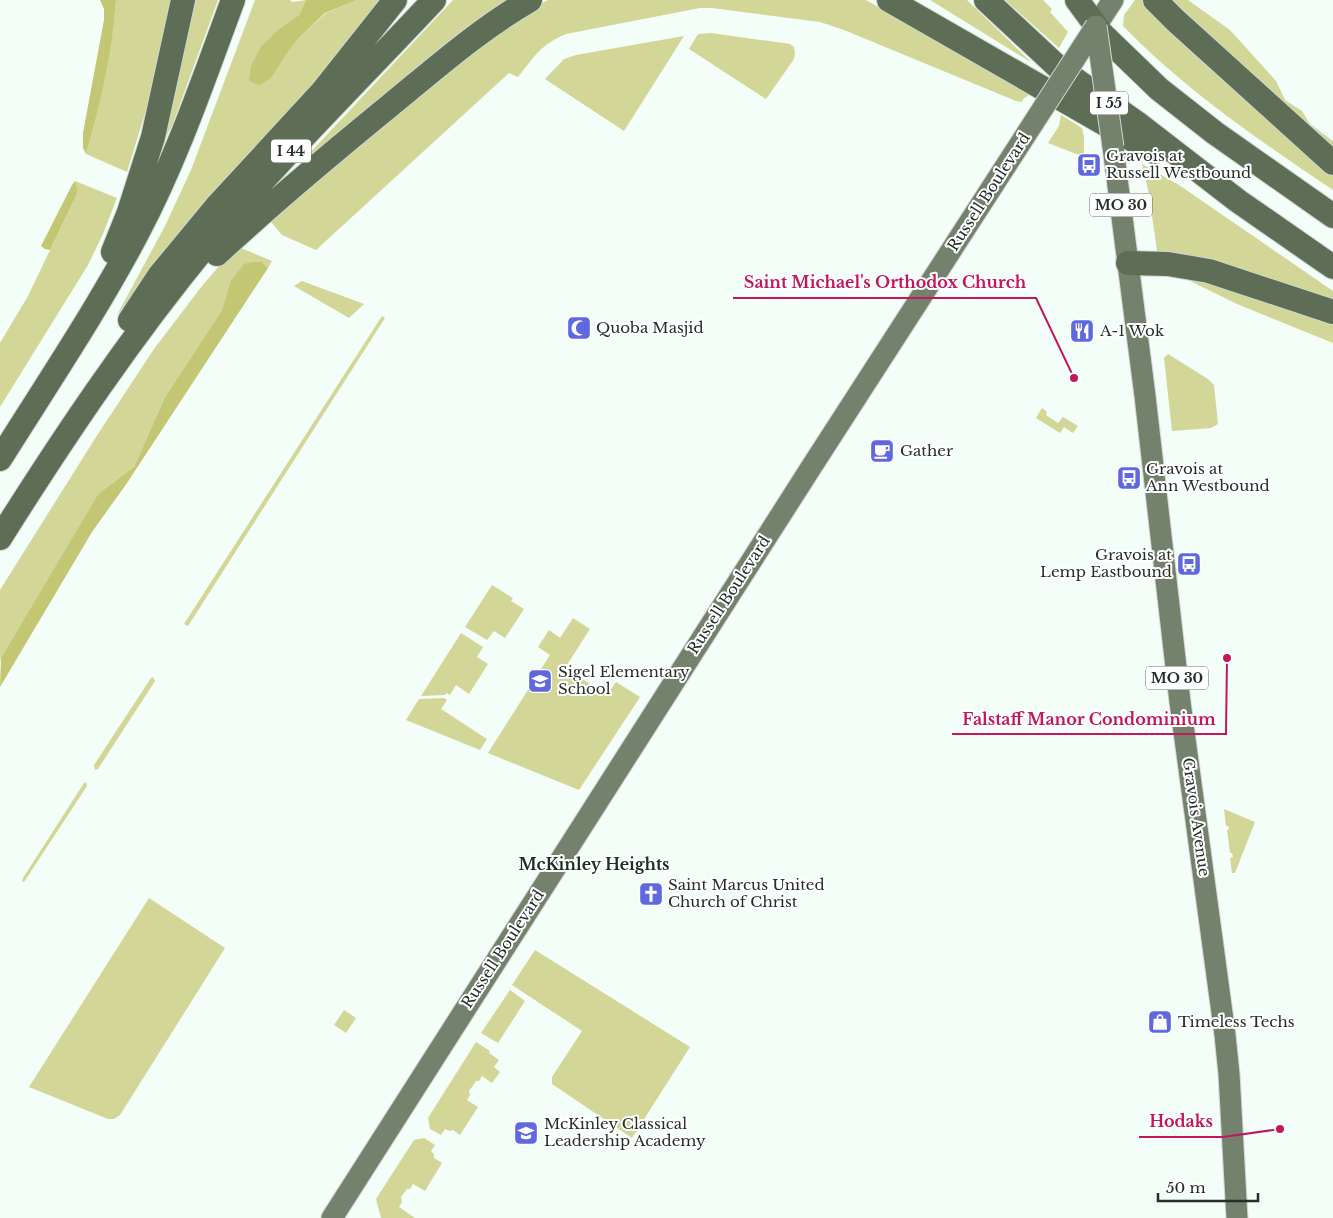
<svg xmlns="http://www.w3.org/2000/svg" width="1333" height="1218" viewBox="0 0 1333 1218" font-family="'Libre Baskerville',serif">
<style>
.green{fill:#d2d696}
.forest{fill:#c3c673}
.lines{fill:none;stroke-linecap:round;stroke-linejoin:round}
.major-casing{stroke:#cdd9d2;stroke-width:23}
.highway-casing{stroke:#cdd9d2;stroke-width:26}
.major{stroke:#74826d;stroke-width:21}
.highway{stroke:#5e6e56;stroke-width:24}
.major-bridge-casing{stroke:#cdd9d2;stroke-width:23;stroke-linecap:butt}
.major-bridge{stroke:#74826d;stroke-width:21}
.labels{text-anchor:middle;stroke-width:4;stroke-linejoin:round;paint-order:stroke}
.shield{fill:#fff;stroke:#656d68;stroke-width:1}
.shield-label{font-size:14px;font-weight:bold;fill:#232f28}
.poi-label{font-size:15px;fill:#232f28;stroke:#fff;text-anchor:start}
.street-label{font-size:15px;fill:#232f28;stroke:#fff}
.neighbourhood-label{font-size:16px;font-weight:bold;fill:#183123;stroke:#fff}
.leader{fill:none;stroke:#c2185b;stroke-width:2}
.callout-dot{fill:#c2185b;stroke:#fff;stroke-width:2}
.callout-label{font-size:16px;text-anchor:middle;font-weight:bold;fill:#c2185b;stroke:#fff;stroke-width:4;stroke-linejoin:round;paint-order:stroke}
</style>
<rect width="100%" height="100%" fill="#f2fef7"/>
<path class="green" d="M 116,0 L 176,0 L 169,35 L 127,172 L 86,154 C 101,103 111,53 116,0 Z
M 188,0 L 218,0 L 173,123 L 162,146 Z
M 255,0 L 290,0 L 292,2 L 306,0 L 299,15 L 280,28 L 262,45 L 285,56 L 298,39 L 326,13 L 357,0 L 386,0 L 344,55 L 207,204 L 117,315 L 165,226 L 191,170 Z
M 453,0 L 507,0 L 456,38 L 308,161 L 306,157 Z
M 548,0 L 866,0 L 962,54 L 1029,95 L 1023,99 L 1022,102 L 1016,101 L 844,30 L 820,22 L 712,8 L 700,8 L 566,34 C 540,45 535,56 518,77 L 509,73 L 316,250 L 282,235 L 267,217 L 515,17 Z
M 930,0 L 967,0 L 1032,63 Z
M 1005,0 L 1043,0 L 1052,9 L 1050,12 L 1068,32 L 1059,48 Z
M 1135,0 L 1146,0 L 1333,171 L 1333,190 C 1260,141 1185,90 1123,26 L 1124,15 Z
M 1164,0 L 1188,0 L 1230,30 L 1276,81 L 1285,100 L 1302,111 L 1310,124 L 1333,141 L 1333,154 Z
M 711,33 L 790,44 L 794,47 L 795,53 L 794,59 L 766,99 L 689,49 L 698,34 Z
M 684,36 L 624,131 L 545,79 L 564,59 L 576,55 Z
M 1061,115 L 1082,128 L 1084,137 L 1084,157 L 1048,143 L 1059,126 Z
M 1142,164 L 1179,185 L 1333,291 L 1333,305 L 1190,259 L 1157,251 L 1149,194 Z
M 75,181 L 117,198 L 103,234 L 88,265 L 0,407 L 0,343 L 28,296 L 77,194 L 77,187 Z
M 236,246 L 272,261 L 268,268 L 262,262 L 230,282 L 222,310 L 165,397 L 134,467 L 98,494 L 0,660 L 0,590 L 96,437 L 154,349 L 202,286 Z
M 1190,274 L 1333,318 L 1333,343 L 1237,304 L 1180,276 Z
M 302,281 L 364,304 L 349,318 L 294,286 Z
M 382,316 L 385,318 L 188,626 L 184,624 Z
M 1168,354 L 1208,379 L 1214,385 L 1218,424 L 1211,428 L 1172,431 L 1164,358 Z
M 1042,408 L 1047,412 L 1046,415 L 1058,423 L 1063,417 L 1078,426 L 1073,433 L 1064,427 L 1060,433 L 1036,418 Z
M 492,585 L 513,598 L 511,601 L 524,609 L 505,638 L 494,631 L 487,640 L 465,627 Z
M 573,618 L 590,629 L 565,668 L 607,695 L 616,682 L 640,697 L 579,790 L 488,753 L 550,655 L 538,647 L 549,630 L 560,638 Z
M 461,633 L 483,647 L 477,657 L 488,664 L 469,694 L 456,685 L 450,695 L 447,693 L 445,695 L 421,696 Z
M 153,677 L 155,681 L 98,769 L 95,770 L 94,765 L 151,678 Z
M 444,698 L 447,700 L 441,709 L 487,739 L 480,750 L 406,720 L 419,699 Z
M 86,782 L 87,786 L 24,882 L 22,881 L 23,878 L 84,783 Z
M 1224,809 L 1255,822 L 1235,873 L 1232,873 L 1230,858 L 1233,857 L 1232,853 L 1230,853 L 1227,830 L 1229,829 L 1228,826 L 1226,826 Z
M 149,898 L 225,948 L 120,1115 L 114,1119 L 108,1119 L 29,1087 Z
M 535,950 L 690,1047 L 632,1138 L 552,1084 L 552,1077 L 582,1031 L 512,985 Z
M 510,990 L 525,1001 L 498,1043 L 481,1033 Z
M 344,1010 L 356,1018 L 346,1033 L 334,1025 Z
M 476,1042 L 490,1051 L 489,1053 L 499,1060 L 494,1067 L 500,1072 L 492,1083 L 482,1076 L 479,1081 L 476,1081 L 469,1091 L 470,1095 L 467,1100 L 478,1107 L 460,1135 L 453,1130 L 450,1131 L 445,1129 L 441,1135 L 430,1129 L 428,1118 Z
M 424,1138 L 435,1145 L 431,1151 L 434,1154 L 434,1158 L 442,1163 L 425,1191 L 413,1184 L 410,1189 L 407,1189 L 401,1197 L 402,1202 L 399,1207 L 415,1218 L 381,1218 L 376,1199 L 414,1140 Z"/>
<path class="forest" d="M 100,0 L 116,0 C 112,53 101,103 86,154 L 83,148 L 83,133 L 104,20 L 104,9 Z
M 306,0 L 357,0 L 325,13 L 298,39 L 285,56 L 271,78 L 260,85 L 249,81 L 251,66 L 262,45 L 280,28 L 299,15 Z
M 75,181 L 77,187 L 77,194 L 50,250 L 45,249 L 41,246 L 72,185 Z
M 253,262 L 262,262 L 268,268 L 127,483 L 92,532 L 0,687 L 1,658 L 98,494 L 134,467 L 165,397 L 222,310 L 230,282 L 244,264 Z"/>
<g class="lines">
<defs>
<path id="major" d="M 1096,26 L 1113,0
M 1113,147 L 1145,396 L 1180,702 L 1225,1035 L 1229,1074 L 1237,1218
M 332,1218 L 812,466 L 1045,105"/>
<path id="highway" d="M 889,0 L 1154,152
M 986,0 L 1059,68 L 1137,123 L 1238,201 L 1333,267
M 1077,0 L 1102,34 L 1159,89 L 1215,133 L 1333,216
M 1155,0 L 1175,20 L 1333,163
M 113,252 L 129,212 L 153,137 L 183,0
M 217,254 C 274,201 333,152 393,103 C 437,67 480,29 530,0
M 1128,263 L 1168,264 L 1209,271 L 1333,312
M 130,320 L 159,276 L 217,206 L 322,92 L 395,0
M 0,459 C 47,384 97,310 138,232 C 177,158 204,78 233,0
M 0,538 C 65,435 132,335 210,241 C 281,157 359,80 434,0"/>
</defs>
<use href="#major" class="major-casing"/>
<use href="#highway" class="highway-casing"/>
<use href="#major" class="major"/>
<use href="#highway" class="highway"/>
<defs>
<path id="major-bridge" d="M 1096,26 L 1113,147
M 1045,105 L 1096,26"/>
</defs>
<use href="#major-bridge" class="major-bridge-casing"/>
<use href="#major-bridge" class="major-bridge"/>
</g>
<defs>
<symbol id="bus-square" viewBox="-11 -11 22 22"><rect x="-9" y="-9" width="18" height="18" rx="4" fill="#6068e0" stroke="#fff"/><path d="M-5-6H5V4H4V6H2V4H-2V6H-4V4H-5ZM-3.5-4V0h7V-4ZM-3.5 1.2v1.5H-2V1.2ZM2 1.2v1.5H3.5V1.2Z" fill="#fff"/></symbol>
<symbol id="mosque-square" viewBox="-11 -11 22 22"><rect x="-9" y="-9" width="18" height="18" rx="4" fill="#6068e0" stroke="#fff"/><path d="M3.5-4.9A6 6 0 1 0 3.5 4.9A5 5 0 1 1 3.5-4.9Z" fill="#fff"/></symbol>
<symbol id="restaurant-square" viewBox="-11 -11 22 22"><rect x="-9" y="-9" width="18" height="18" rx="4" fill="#6068e0" stroke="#fff"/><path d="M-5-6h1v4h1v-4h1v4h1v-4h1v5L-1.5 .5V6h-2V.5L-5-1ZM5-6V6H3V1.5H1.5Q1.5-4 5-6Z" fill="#fff"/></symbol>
<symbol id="cafe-square" viewBox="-11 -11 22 22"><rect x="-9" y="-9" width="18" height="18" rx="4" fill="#6068e0" stroke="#fff"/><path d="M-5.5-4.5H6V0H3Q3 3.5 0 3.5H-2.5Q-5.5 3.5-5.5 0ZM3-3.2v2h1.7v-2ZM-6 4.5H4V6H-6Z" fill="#fff"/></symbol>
<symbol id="school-square" viewBox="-11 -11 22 22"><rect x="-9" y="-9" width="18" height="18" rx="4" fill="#6068e0" stroke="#fff"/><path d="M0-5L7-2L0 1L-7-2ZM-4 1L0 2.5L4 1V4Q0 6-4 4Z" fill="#fff"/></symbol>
<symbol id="church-square" viewBox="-11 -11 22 22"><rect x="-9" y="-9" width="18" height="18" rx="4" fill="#6068e0" stroke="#fff"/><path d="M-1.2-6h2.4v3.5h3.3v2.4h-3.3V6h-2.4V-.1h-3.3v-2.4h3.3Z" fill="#fff"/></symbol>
<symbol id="shop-square" viewBox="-11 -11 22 22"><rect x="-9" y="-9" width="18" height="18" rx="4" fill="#6068e0" stroke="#fff"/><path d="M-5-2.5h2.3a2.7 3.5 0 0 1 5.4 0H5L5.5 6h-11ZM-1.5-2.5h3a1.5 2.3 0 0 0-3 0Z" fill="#fff"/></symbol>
</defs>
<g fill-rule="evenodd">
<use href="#bus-square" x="1075" y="151" width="28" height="28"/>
<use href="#mosque-square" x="565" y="314" width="28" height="28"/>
<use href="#restaurant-square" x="1068" y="317" width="28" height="28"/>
<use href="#cafe-square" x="868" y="437" width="28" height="28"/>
<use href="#bus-square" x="1115" y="464" width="28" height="28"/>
<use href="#bus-square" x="1175" y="550" width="28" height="28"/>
<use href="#school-square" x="526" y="667" width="28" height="28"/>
<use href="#church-square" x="637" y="880" width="28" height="28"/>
<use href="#shop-square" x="1146" y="1008" width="28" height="28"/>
<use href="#school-square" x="512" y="1119" width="28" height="28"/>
</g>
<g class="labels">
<g class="shield">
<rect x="1090" y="91.5" width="38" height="23" rx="4"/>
<rect x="271" y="139.5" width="40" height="23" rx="4"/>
<rect x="1090" y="193.5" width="62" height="23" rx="4"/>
<rect x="1146" y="666.5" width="62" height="23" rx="4"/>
</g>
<g class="shield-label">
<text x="1109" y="108">I 55</text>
<text x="291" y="156">I 44</text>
<text x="1121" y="210">MO 30</text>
<text x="1177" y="683">MO 30</text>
</g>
<g class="poi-label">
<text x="1106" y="161">Gravois at<tspan x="1106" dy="17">Russell Westbound</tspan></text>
<text x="596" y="333">Quoba Masjid</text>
<text x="1100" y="336">A-1 Wok</text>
<text x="900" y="456">Gather</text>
<text x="1146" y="474">Gravois at<tspan x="1146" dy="17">Ann Westbound</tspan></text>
<text x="1172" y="560" text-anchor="end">Gravois at<tspan x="1172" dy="17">Lemp Eastbound</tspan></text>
<text x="558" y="677">Sigel Elementary<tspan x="558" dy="17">School</tspan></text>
<text x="668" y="890">Saint Marcus United<tspan x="668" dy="17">Church of Christ</tspan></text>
<text x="1178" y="1027">Timeless Techs</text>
<text x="544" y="1129">McKinley Classical<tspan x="544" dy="17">Leadership Academy</tspan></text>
</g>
<g class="street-label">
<text transform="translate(989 192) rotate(-57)" y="5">Russell Boulevard</text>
<text transform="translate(729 595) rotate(-57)" y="5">Russell Boulevard</text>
<text transform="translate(1196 817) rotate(82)" y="5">Gravois Avenue</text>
<text transform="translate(503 949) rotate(-57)" y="5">Russell Boulevard</text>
</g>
<g class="neighbourhood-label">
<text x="594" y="870">McKinley Heights</text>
</g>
</g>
<path class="leader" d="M1074 378L1036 298H733M1227 658L1226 734H952M1280 1129L1223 1137H1139"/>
<g class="callout-dot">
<circle cx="1074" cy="378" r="5"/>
<circle cx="1227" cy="658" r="5"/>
<circle cx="1280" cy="1129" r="5"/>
</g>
<g class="callout-label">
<text x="885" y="288">Saint Michael's Orthodox Church</text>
<text x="1089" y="725">Falstaff Manor Condominium</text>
<text x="1181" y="1127">Hodaks</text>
</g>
<path d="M1158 1193v8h100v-8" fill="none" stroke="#232f28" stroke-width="2.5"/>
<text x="1166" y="1193" font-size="15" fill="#232f28" stroke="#ffffff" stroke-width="4" paint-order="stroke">50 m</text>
</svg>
